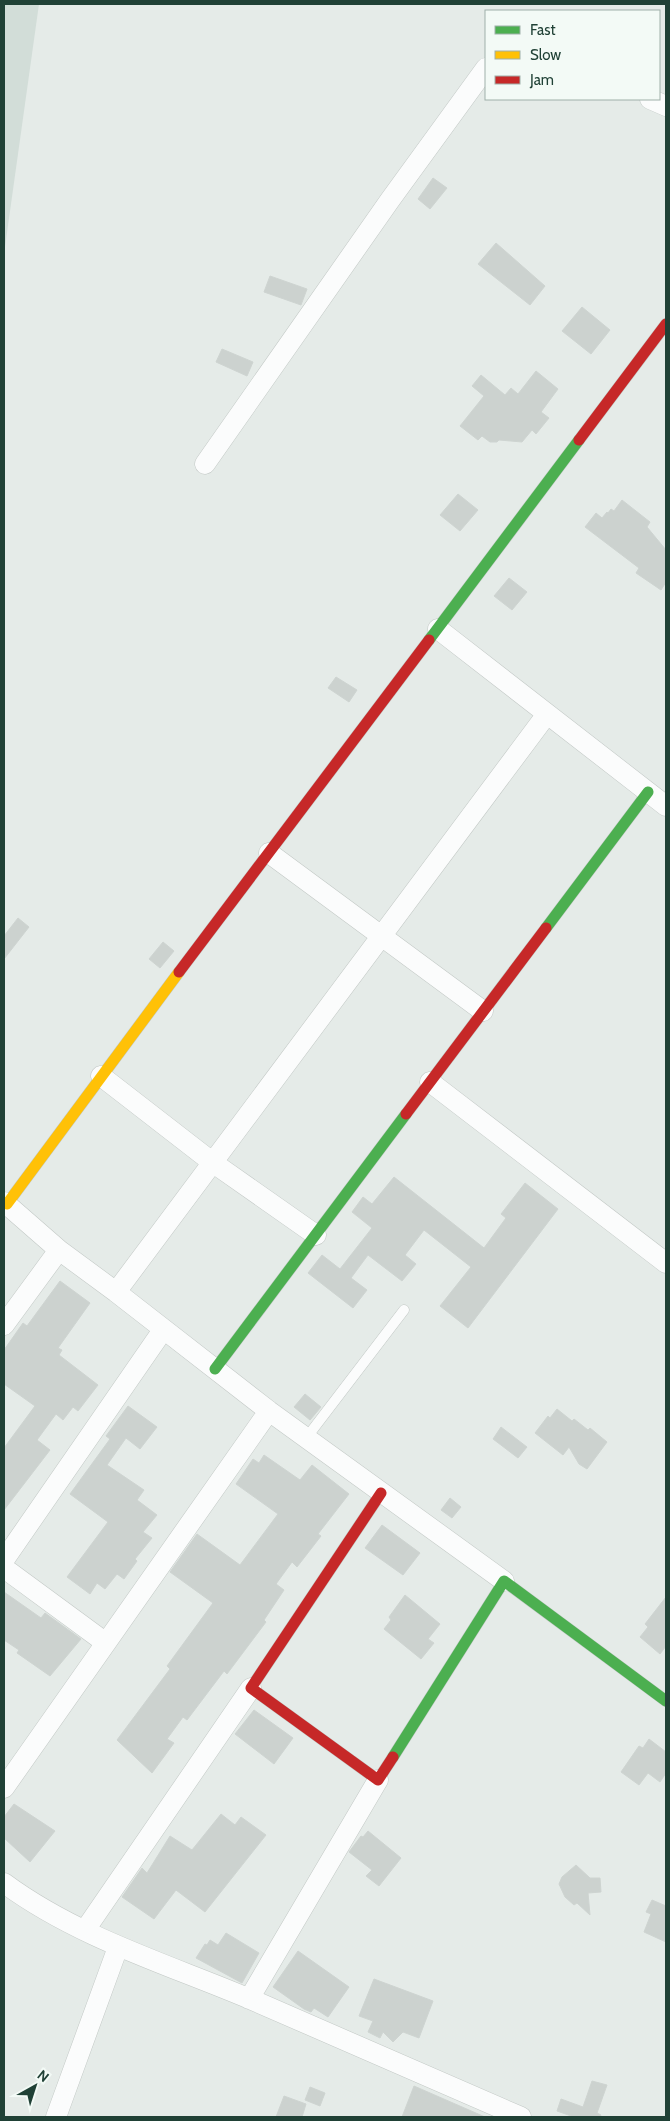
<svg xmlns="http://www.w3.org/2000/svg" width="670" height="2121" viewBox="0 0 670 2121" font-family="Cabin,sans-serif">
<style>
.built{fill:#d2ddd8}
.building{fill:#ccd2cf;stroke:#ced4d1}
.lines{fill:none;stroke-linecap:round;stroke-linejoin:round}
.lane-casing{stroke:#c2c8c5;stroke-width:11}
.street-casing{stroke:#c2c8c5;stroke-width:21}
.fast-casing{stroke:#c1c9c5;stroke-width:12}
.slow-casing{stroke:#c1c9c5;stroke-width:12}
.jam-casing{stroke:#c1c9c5;stroke-width:12}
.lane{stroke:#fbfcfc;stroke-width:10}
.street{stroke:#fbfcfc;stroke-width:20}
.fast{stroke:#4caf50;stroke-width:11}
.slow{stroke:#ffc107;stroke-width:11}
.jam{stroke:#c62828;stroke-width:11}
</style>
<rect width="100%" height="100%" fill="#e5ebe8"/>
<path class="built" d="M 4,4 L 39,4 L 4,254 Z"/>
<path class="building" d="M 433,178 L 447,188 L 430,209 L 418,199 Z
M 496,243 L 545,286 L 530,305 L 478,264 Z
M 270,276 L 307,289 L 301,305 L 264,292 Z
M 582,307 L 610,330 L 591,354 L 562,331 Z
M 222,349 L 253,362 L 247,376 L 216,362 Z
M 536,371 L 558,389 L 541,412 L 549,418 L 536,434 L 532,430 L 522,442 L 499,440 L 497,442 L 490,442 L 482,436 L 478,440 L 460,426 L 484,396 L 472,386 L 481,375 L 505,395 L 511,388 L 518,394 Z
M 458,494 L 478,510 L 460,531 L 440,515 Z
M 622,500 L 650,522 L 647,527 L 666,550 L 666,582 L 661,590 L 636,573 L 639,568 L 585,527 L 596,513 L 602,518 L 607,512 L 608,513 L 611,509 L 614,511 Z
M 509,578 L 527,592 L 512,610 L 494,596 Z
M 336,677 L 357,690 L 349,702 L 328,688 Z
M 18,918 L 29,927 L 4,959 L 4,936 Z
M 163,942 L 174,951 L 160,968 L 149,959 Z
M 394,1177 L 484,1248 L 506,1218 L 501,1214 L 525,1183 L 558,1209 L 468,1328 L 440,1306 L 471,1267 L 424,1230 L 405,1255 L 416,1264 L 402,1281 L 368,1255 L 351,1278 L 367,1290 L 353,1308 L 308,1273 L 322,1255 L 340,1269 L 372,1228 L 352,1212 L 363,1197 L 372,1204 Z
M 60,1281 L 90,1303 L 58,1348 L 62,1350 L 59,1355 L 98,1385 L 78,1411 L 73,1407 L 63,1420 L 56,1414 L 37,1440 L 50,1450 L 4,1510 L 4,1448 L 35,1406 L 4,1384 L 4,1350 L 23,1323 L 27,1326 Z
M 305,1394 L 321,1407 L 310,1420 L 294,1407 Z
M 128,1406 L 157,1427 L 140,1449 L 126,1438 L 107,1465 L 144,1490 L 137,1500 L 157,1515 L 143,1532 L 152,1538 L 135,1559 L 137,1561 L 124,1579 L 117,1574 L 105,1589 L 97,1583 L 90,1594 L 67,1577 L 108,1522 L 70,1494 L 110,1439 L 106,1436 Z
M 557,1409 L 572,1421 L 574,1419 L 588,1430 L 590,1428 L 607,1442 L 587,1469 L 579,1464 L 569,1447 L 563,1455 L 535,1433 L 548,1416 L 550,1418 Z
M 501,1427 L 527,1447 L 518,1458 L 493,1439 Z
M 264,1455 L 300,1480 L 312,1465 L 349,1494 L 318,1534 L 321,1536 L 297,1567 L 292,1562 L 276,1584 L 284,1590 L 264,1620 L 266,1622 L 227,1674 L 224,1671 L 187,1720 L 183,1717 L 167,1739 L 174,1743 L 152,1773 L 117,1740 L 170,1669 L 167,1666 L 213,1603 L 170,1572 L 197,1534 L 240,1565 L 278,1514 L 236,1484 L 253,1459 L 259,1463 Z
M 450,1498 L 461,1507 L 452,1518 L 441,1510 Z
M 382,1525 L 420,1553 L 403,1575 L 365,1548 Z
M 4,1592 L 41,1618 L 45,1613 L 81,1639 L 50,1676 L 17,1653 L 19,1650 L 4,1640 Z
M 405,1595 L 440,1624 L 428,1639 L 434,1643 L 421,1659 L 384,1629 L 391,1620 L 389,1617 Z
M 666,1597 L 666,1646 L 660,1654 L 640,1637 L 648,1627 L 645,1624 Z
M 254,1710 L 293,1738 L 274,1764 L 235,1734 Z
M 649,1739 L 666,1752 L 666,1773 L 660,1782 L 648,1773 L 639,1785 L 621,1772 L 639,1746 L 643,1748 Z
M 14,1804 L 55,1831 L 30,1862 L 4,1838 L 4,1817 Z
M 221,1814 L 235,1825 L 241,1817 L 266,1835 L 205,1912 L 176,1890 L 154,1919 L 122,1897 L 142,1868 L 147,1873 L 170,1836 L 192,1850 Z
M 368,1831 L 401,1858 L 379,1886 L 366,1876 L 372,1870 L 349,1852 L 361,1836 L 363,1837 Z
M 576,1865 L 590,1878 L 600,1878 L 601,1892 L 588,1893 L 590,1915 L 577,1903 L 574,1905 L 565,1897 L 559,1884 L 562,1877 Z
M 652,1900 L 666,1906 L 666,1942 L 644,1932 L 651,1914 L 646,1912 Z
M 226,1933 L 259,1953 L 242,1983 L 196,1958 L 205,1944 L 207,1945 L 210,1940 L 218,1945 Z
M 298,1951 L 349,1987 L 328,2017 L 314,2008 L 311,2012 L 304,2009 L 273,1987 Z
M 374,1979 L 433,2001 L 419,2038 L 403,2032 L 393,2042 L 383,2032 L 380,2038 L 368,2032 L 373,2021 L 359,2016 Z
M 592,2081 L 607,2085 L 597,2113 L 601,2115 L 600,2117 L 574,2117 L 557,2111 L 561,2099 L 583,2107 Z
M 414,2086 L 485,2117 L 402,2117 Z
M 310,2087 L 325,2093 L 320,2106 L 305,2100 Z
M 284,2096 L 306,2104 L 302,2117 L 276,2117 Z"/>
<g class="lines">
<defs>
<path id="lane" d="M 307,1437 L 404,1310"/>
<path id="street" d="M 650,99 L 666,106
M 205,464 L 390,200 L 486,68
M 438,629 L 666,806
M 269,853 L 483,1011
M 101,1076 L 212,1162 L 316,1235
M 430,1082 L 666,1263
M 4,1202 L 59,1250 L 116,1292 L 269,1411 L 504,1581
M 116,1292 L 547,714
M 4,1325 L 59,1250
M 4,1560 L 163,1330
M 4,1568 L 106,1643
M 4,1788 L 269,1411
M 4,1883 C 77,1937 167,1964 250,1999 C 341,2038 431,2078 521,2117
M 85,1930 L 251,1688
M 249,1999 L 378,1780
M 56,2117 L 118,1947"/>
<path id="fast" d="M 429,640 L 579,440
M 546,928 L 648,792
M 215,1369 L 406,1114
M 393,1757 L 504,1581 L 666,1701"/>
<path id="slow" d="M 7,1204 L 179,972"/>
<path id="jam" d="M 579,440 L 666,324
M 179,972 L 429,640
M 406,1114 L 546,928
M 381,1493 L 251,1688 L 378,1780 L 393,1757"/>
</defs>
<use href="#lane" class="lane-casing"/>
<use href="#street" class="street-casing"/>
<use href="#fast" class="fast-casing"/>
<use href="#slow" class="slow-casing"/>
<use href="#jam" class="jam-casing"/>
<use href="#lane" class="lane"/>
<use href="#street" class="street"/>
<use href="#fast" class="fast"/>
<use href="#slow" class="slow"/>
<use href="#jam" class="jam"/>
</g>
<rect width="670" height="2121" fill="none" stroke="#204136" stroke-width="10"/>
<rect x="485" y="10" width="175" height="90" fill="#f3faf6" stroke="#9fb0a9"/>
<rect x="495" y="26" width="25" height="8" fill="#4caf50" stroke="#9fb0a9"/>
<text x="530" y="35" font-size="15" fill="#204136">Fast</text>
<rect x="495" y="51" width="25" height="8" fill="#ffc107" stroke="#9fb0a9"/>
<text x="530" y="60" font-size="15" fill="#204136">Slow</text>
<rect x="495" y="76" width="25" height="8" fill="#c62828" stroke="#9fb0a9"/>
<text x="530" y="85" font-size="15" fill="#204136">Jam</text>
<g transform="translate(35 2086) rotate(39)" stroke="#f3faf6" stroke-width="4" paint-order="stroke">
<path d="M0-4L9 19L0 12L-9 19Z" fill="#204136"/>
<text y="-8" font-size="14" font-weight="bold" text-anchor="middle" fill="#204136">N</text>
</g>
</svg>
